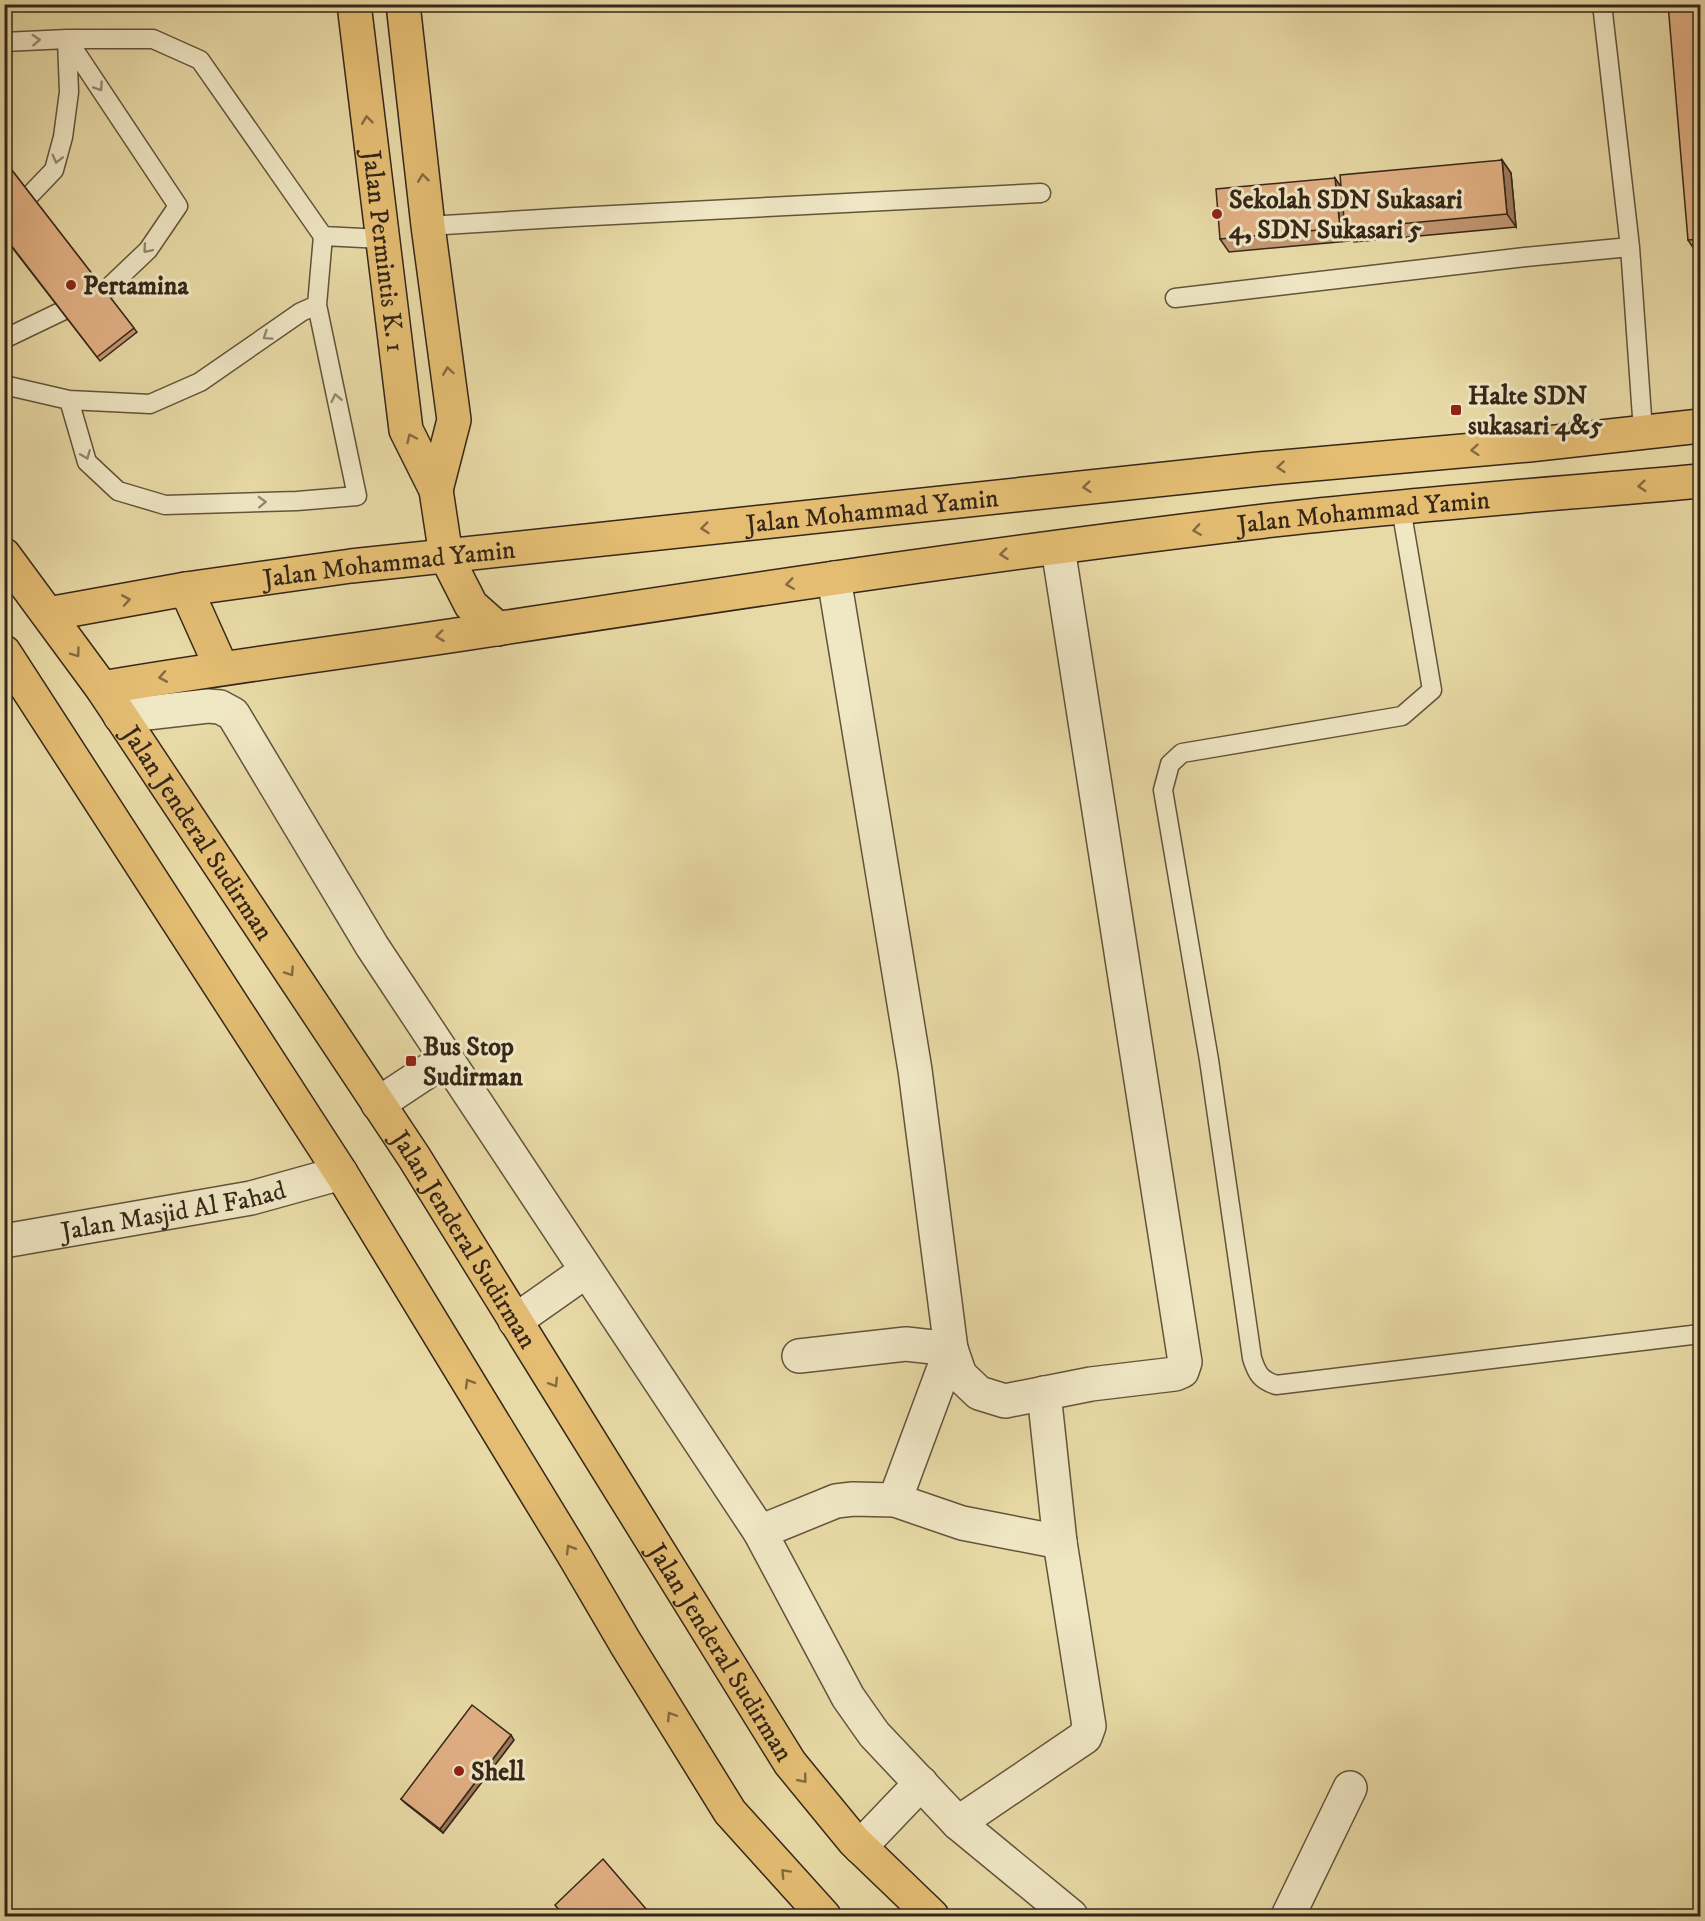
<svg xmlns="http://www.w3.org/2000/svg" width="1705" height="1921" viewBox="0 0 1705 1921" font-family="'IM FELL DW Pica',serif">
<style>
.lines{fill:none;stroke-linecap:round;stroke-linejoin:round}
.lane-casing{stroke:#62543c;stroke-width:21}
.street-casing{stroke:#62543c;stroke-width:36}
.primary-casing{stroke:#362719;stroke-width:36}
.lane{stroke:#f0e7c5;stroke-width:18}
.street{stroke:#f0e7c5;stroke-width:33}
.primary{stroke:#e4bd73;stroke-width:33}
.wall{fill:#c29772;stroke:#362719;stroke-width:1.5}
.shaded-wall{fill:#9e7b5c;stroke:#362719;stroke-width:1.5}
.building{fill:#e1b084;stroke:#362719;stroke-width:1.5}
.oneway{stroke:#93876f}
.oneway2{stroke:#846a42}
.poi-dot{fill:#8f2418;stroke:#f0e7c5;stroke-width:2}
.labels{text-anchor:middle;stroke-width:6;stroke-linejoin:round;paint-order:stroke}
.poi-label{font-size:26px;font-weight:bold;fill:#362719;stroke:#f0e7c5;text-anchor:start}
.street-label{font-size:26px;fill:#362719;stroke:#f0e7c5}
</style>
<rect width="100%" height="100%" fill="#e8daa6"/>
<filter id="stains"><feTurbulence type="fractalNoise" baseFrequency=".00333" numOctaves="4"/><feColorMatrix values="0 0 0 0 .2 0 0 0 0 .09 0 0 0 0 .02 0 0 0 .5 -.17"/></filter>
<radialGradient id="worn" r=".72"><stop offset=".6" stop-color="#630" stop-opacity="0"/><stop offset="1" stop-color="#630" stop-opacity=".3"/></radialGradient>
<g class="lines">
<defs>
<path id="lane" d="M 1602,4 L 1630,247
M 4,42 L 67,39 L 153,39 L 200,60 L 323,236 L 382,239
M 31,194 L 54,170 L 63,137 L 69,92 L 67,40
M 428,226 L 574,217 L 1041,193
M 1175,298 L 1525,257 L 1630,247 L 1643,431
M 4,339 L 106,290 L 148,250 L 178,206 L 67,39
M 4,385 L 69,400 L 150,404 L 200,382 L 301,312 L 317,305
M 69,400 L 87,462 L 118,491 L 165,505 L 297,501 L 357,496 L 317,305 L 323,236
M 1401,508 L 1432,690 L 1402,716 L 1182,753 L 1170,764 L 1163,790 L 1209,1060 L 1252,1358 C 1257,1374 1261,1380 1276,1385 L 1700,1334"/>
<g id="street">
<path d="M 120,716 L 208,706 L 220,707 L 233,714 L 372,946 L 760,1532 L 848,1697 L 874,1734 L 958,1823 L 1071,1916"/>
<path d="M 378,1104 L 446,1059"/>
<path id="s1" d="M 4,1241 L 251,1198 L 341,1173"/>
<path d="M 515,1321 L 586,1271"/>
<path d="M 951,1349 L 960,1375 L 979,1393 L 1005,1401 L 1091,1384 L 1175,1374 L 1182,1371 L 1185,1362 L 1058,548"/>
<path d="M 799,1356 L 906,1344 L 951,1349 L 915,1070 L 834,578"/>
<path d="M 895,1500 L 951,1349"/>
<path d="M 760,1532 L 836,1501 L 853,1499 L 895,1500 L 962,1523 L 1060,1542"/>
<path d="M 958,1823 L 1085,1737 L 1089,1726 L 1060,1542 L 1044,1393"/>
<path d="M 860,1847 L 921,1783"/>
<path d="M 1288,1916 L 1350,1788"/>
</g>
<g id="primary">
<path id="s2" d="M 354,4 L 406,430 L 436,490 L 446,556 L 471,605 L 498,629"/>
<path d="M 403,4 L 428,226 L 454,420 L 436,490"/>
<path id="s3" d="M 4,555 L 102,688 L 414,1157 L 790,1763 L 854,1841 L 932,1916"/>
<path d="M 186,589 L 221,667"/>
<path id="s4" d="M 48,614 L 186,589 L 351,566 L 1259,469 L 1529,445 L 1700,426"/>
<path d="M 4,652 L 341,1173 L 575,1557 L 626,1644 L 730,1812 L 824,1916"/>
<path id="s5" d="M 102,688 C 235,665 369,649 502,628 C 756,589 1010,551 1265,521 C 1410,504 1555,494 1700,481"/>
</g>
</defs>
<use href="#lane" class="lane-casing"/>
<use href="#street" class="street-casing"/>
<use href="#primary" class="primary-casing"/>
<use href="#lane" class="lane"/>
<use href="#street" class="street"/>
<use href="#primary" class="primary"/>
</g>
<path class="wall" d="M 1701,4 L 1701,278 L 1698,255 L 1688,240 Z
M 4,160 L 137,332 L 100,361 L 4,237 Z
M 1502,160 L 1511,173 L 1516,227 L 1354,242 L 1348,233 L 1349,241 L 1229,252 L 1220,239 L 1341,188 Z
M 514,1740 L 443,1833 L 405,1803 L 401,1799 Z"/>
<path class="shaded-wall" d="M 1502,160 L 1511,173 L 1516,227 L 1507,214 Z
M 1335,178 L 1344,191 L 1345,229 L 1348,233 L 1349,241 L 1340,228 Z
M 511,1735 L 514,1740 L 443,1833 L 440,1829 Z"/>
<path class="building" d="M 1668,4 L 1701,4 L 1701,239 L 1688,240 Z
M 4,160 L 134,328 L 97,357 L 4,236 Z
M 1502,160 L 1507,214 L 1345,229 L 1340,175 Z
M 1335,178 L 1340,228 L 1220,239 L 1216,189 Z
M 1698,250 L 1701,250 L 1701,278 Z
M 472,1705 L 511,1735 L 440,1829 L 401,1799 Z
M 603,1859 L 653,1917 L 565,1917 L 555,1905 Z"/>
<defs><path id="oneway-chevron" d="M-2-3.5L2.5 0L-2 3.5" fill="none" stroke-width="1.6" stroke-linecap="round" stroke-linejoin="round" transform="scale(1.5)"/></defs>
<g class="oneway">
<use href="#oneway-chevron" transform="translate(36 40) rotate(-3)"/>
<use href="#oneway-chevron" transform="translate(99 87) rotate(56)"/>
<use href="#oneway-chevron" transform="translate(57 159) rotate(104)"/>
<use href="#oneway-chevron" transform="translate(147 249) rotate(130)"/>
<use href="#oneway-chevron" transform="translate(267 336) rotate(146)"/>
<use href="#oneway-chevron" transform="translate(336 398) rotate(-102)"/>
<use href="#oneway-chevron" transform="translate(86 455) rotate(68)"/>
<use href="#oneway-chevron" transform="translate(262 502) rotate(-2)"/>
</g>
<g class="oneway2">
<use href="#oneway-chevron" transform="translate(367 120) rotate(-97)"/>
<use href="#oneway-chevron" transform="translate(423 178) rotate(-97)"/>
<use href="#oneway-chevron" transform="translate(448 371) rotate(-98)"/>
<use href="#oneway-chevron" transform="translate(411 438) rotate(-115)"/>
<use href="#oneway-chevron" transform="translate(1475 450) rotate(175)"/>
<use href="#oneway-chevron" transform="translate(1281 467) rotate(175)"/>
<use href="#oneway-chevron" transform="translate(1642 486) rotate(175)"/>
<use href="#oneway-chevron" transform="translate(1087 487) rotate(174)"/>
<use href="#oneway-chevron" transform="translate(705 528) rotate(174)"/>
<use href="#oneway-chevron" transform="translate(1197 530) rotate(172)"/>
<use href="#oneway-chevron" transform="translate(1004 554) rotate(174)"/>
<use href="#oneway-chevron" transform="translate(790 584) rotate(172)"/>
<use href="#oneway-chevron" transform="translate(126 600) rotate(-10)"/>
<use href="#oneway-chevron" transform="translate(440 636) rotate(173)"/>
<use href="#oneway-chevron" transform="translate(76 653) rotate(54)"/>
<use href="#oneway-chevron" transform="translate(163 677) rotate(170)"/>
<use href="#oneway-chevron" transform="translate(290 972) rotate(56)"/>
<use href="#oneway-chevron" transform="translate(469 1383) rotate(-121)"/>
<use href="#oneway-chevron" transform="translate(554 1383) rotate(58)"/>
<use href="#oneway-chevron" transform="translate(570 1549) rotate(-121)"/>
<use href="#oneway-chevron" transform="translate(671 1716) rotate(-122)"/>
<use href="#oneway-chevron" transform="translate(803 1779) rotate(51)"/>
<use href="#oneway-chevron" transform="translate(785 1873) rotate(-133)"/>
</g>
<g class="poi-dot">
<circle cx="1217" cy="214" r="6"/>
<circle cx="71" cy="285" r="6"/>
<rect x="1450" y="404" width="12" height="12" rx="3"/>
<rect x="405" y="1055" width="12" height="12" rx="3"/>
<circle cx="459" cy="1771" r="6"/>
</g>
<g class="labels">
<g class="poi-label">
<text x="1229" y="208">Sekolah SDN Sukasari<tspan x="1229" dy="30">4, SDN Sukasari 5</tspan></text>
<text x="83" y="294">Pertamina</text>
<text x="1468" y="404">Halte SDN<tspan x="1468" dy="30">sukasari 4&amp;5</tspan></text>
<text x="423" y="1055">Bus Stop<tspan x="423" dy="30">Sudirman</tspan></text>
<text x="471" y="1780">Shell</text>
</g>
<g class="street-label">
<text dy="9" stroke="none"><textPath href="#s2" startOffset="249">Jalan Permintis K. 1</textPath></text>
<text dy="9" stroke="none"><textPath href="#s4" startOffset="831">Jalan Mohammad Yamin</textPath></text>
<text dy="9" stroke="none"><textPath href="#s5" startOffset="1274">Jalan Mohammad Yamin</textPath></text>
<text dy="9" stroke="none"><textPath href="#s4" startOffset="345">Jalan Mohammad Yamin</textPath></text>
<text dy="9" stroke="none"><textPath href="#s3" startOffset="339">Jalan Jenderal Sudirman</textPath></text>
<text dy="9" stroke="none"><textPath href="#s1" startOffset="172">Jalan Masjid Al Fahad</textPath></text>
<text dy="9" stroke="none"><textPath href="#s3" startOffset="825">Jalan Jenderal Sudirman</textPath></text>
<text dy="9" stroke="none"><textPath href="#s3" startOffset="1311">Jalan Jenderal Sudirman</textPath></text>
</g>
</g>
<rect width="1705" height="1921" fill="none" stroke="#e8daa6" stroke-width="24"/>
<rect x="6" y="6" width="1693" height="1909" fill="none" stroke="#362719" stroke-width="3"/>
<rect x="12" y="12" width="1681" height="1897" fill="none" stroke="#362719" stroke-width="1.5"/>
<rect width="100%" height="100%" filter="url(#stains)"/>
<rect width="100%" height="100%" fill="url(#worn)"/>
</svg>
